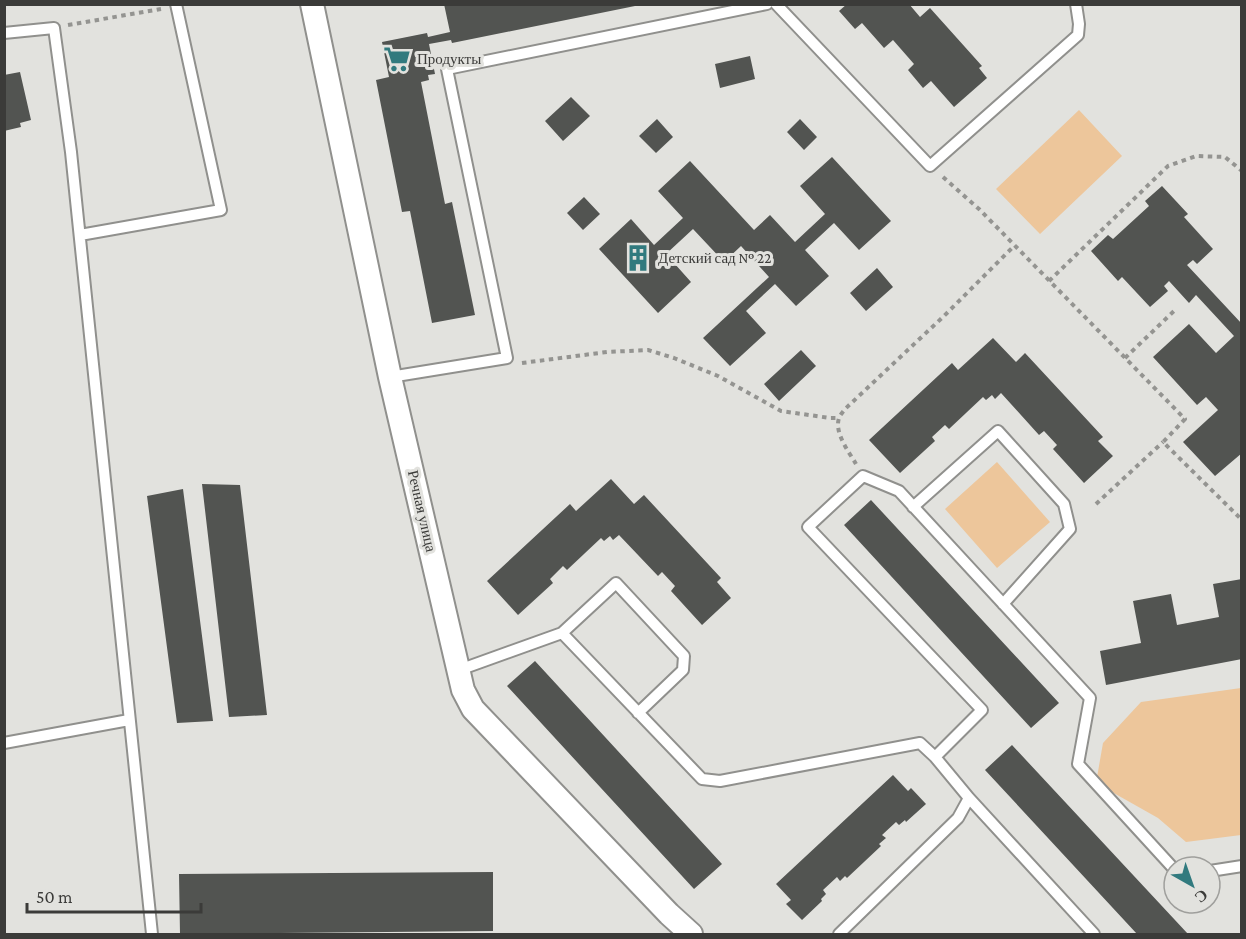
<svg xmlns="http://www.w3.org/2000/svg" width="1246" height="939" viewBox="0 0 1246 939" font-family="'Crimson Pro',serif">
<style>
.green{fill:#edc69b}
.building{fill:#525451}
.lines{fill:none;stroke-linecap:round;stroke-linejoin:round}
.service-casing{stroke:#90908d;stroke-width:14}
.minor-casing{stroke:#90908d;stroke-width:26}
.path{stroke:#949491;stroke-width:4;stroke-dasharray:4.5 4.5;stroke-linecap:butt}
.service{stroke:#fff;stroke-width:10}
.minor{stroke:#fff;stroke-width:22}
.labels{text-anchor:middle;stroke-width:6;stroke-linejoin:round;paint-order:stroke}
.poi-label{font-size:15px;fill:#3b3b39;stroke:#e2e2de;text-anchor:start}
.street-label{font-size:15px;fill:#3b3b39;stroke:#e2e2de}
</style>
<rect width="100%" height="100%" fill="#e2e2de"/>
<path class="green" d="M 1079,110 L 1122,156 L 1040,234 L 996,189 Z
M 997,462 L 1050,522 L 997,568 L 945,509 Z
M 1241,688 L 1241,835 L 1186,842 L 1158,818 L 1096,783 L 1103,743 L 1141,702 Z"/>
<path class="building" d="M 444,4 L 635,4 L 635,6 L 452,43 L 451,40 L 429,44 L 435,74 L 428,75 L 429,80 L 421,82 L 445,204 L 452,202 L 475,315 L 432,323 L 410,211 L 402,212 L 376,80 L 389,77 L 382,42 L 427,33 L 428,37 L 450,32 Z
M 847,4 L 909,4 L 920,17 L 930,8 L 982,66 L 979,68 L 987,78 L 954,107 L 931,81 L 923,88 L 908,70 L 914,64 L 893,40 L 884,48 L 862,23 L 855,29 L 839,11 Z
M 750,56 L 755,79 L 720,88 L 715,64 Z
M 20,72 L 31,120 L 20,123 L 21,127 L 4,131 L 4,75 Z
M 571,97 L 590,116 L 563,141 L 545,121 Z
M 657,119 L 673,137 L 656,153 L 639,136 Z
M 800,119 L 817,137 L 804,150 L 787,132 Z
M 832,157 L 891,221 L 859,250 L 834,223 L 805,250 L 829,276 L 796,306 L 775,284 L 746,311 L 766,333 L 730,366 L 703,338 L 769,277 L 741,246 L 724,262 L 693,229 L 666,254 L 691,282 L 658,313 L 599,249 L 631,219 L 654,245 L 683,218 L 658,191 L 690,161 L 754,230 L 770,215 L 795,242 L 825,214 L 800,186 Z
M 1162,186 L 1188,214 L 1184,217 L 1213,249 L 1197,264 L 1193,260 L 1187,265 L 1242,324 L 1242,453 L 1215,476 L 1183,442 L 1218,410 L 1206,397 L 1197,405 L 1153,357 L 1189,324 L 1216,353 L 1234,336 L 1196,295 L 1189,303 L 1169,281 L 1164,286 L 1168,291 L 1150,307 L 1122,277 L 1118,281 L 1091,251 L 1108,235 L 1113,239 L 1149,206 L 1145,201 Z
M 584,197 L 600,214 L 583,230 L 567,213 Z
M 877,268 L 893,287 L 866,311 L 850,293 Z
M 993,338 L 1016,362 L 1025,353 L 1103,437 L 1098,441 L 1113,456 L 1084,483 L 1053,449 L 1057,445 L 1044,431 L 1039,435 L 1001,393 L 995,399 L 992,395 L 986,400 L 983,397 L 949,429 L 945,425 L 932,437 L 935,441 L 900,473 L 869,440 L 952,363 L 958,370 Z
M 801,350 L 816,366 L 779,401 L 764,384 Z
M 611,479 L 634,504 L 644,495 L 721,578 L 717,582 L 731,598 L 702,625 L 671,591 L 675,586 L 662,572 L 658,576 L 619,535 L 613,540 L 610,536 L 604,541 L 601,538 L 567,570 L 563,566 L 550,579 L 553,583 L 518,615 L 487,581 L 570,504 L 576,511 Z
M 202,484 L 240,485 L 267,715 L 229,717 Z
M 183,489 L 213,721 L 177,723 L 147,496 Z
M 871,500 L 1059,703 L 1031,728 L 844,525 Z
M 1242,579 L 1242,659 L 1106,685 L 1100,651 L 1141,643 L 1133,601 L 1171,594 L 1177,625 L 1219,617 L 1213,584 Z
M 535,661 L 722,864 L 694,889 L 507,686 Z
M 1012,745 L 1188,934 L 1137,934 L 985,770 Z
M 893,775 L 908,791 L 911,788 L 926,804 L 906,822 L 905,820 L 899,825 L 896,822 L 882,835 L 886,838 L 879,844 L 881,846 L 847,878 L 845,876 L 840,881 L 837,877 L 823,890 L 826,894 L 821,899 L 822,901 L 802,920 L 786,904 L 791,900 L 776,884 Z
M 493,872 L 493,931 L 180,934 L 179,874 Z"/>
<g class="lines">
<defs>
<path id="service" d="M 776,4 L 930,166 L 1078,35 L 1079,24 L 1076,4
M 4,33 L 54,28 L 71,152 L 152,934
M 80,235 L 221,210 L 176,4
M 390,377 L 507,358 L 447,69 L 767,4
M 913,507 L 998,431 L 1064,504 L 1070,529 L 1003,604
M 562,633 L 702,779 L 720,781 L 920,743 L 935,757 L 969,798 L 1094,934
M 459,670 L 562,633 L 616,583 L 684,656 L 683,670 L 638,713
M 4,743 L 129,720
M 935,757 L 982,710 L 808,527 L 863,476 L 899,491 L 1090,698 L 1078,764 L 1174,869
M 1210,871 L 1242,866
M 839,934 L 958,818 L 969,798"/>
<path id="minor" d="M 312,4 L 390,377 L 463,690 L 473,709 L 669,914 L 691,934"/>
</defs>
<use href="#service" class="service-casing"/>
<use href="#minor" class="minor-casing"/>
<path class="path" d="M 68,25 L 161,9
M 943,177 L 979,209 L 1185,419 L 1163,442 L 1242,520
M 1049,281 L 1168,166 L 1196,156 L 1225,157 L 1242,171
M 1125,358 L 1174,311
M 522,363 L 607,352 L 648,350 L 674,358 L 718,376 L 781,411 L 830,418 L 839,418
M 856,464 C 849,452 834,433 839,418 C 840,415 843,412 845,409 L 944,316 L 1014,246
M 1096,504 L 1163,442"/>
<use href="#service" class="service"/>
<use href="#minor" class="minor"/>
</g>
<defs>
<symbol id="supermarket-bare" viewBox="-9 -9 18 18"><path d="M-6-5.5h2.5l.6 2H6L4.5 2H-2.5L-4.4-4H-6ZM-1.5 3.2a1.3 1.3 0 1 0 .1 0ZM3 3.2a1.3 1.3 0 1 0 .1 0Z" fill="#317a7e" stroke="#e2e2de" stroke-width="2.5" paint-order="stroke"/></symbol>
<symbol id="building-bare" viewBox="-9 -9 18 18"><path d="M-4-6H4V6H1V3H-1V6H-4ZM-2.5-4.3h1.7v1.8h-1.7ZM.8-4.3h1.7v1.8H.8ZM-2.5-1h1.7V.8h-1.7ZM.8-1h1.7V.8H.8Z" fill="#317a7e" stroke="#e2e2de" stroke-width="2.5" paint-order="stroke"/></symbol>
</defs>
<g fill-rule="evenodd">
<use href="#supermarket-bare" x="378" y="40" width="38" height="38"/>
<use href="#building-bare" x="619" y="239" width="38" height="38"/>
</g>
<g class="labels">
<g class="poi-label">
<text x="417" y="64">Продукты</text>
<text x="658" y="263">Детский сад № 22</text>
</g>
<g class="street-label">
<text transform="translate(422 511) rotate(77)" y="5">Речная улица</text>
</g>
</g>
<rect width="1246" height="939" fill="none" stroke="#3b3b39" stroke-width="12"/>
<g transform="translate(1192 885) rotate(140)"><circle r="28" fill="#e2e2de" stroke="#9f9f9c" stroke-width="1.5"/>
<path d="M0-4.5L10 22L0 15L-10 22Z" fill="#317a7e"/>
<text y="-9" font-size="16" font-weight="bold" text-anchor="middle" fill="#3b3b39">С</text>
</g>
<path d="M27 903v9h174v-9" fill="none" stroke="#3b3b39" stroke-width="3"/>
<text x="36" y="903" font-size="18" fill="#3b3b39" stroke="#e2e2de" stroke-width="4.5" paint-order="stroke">50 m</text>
</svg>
